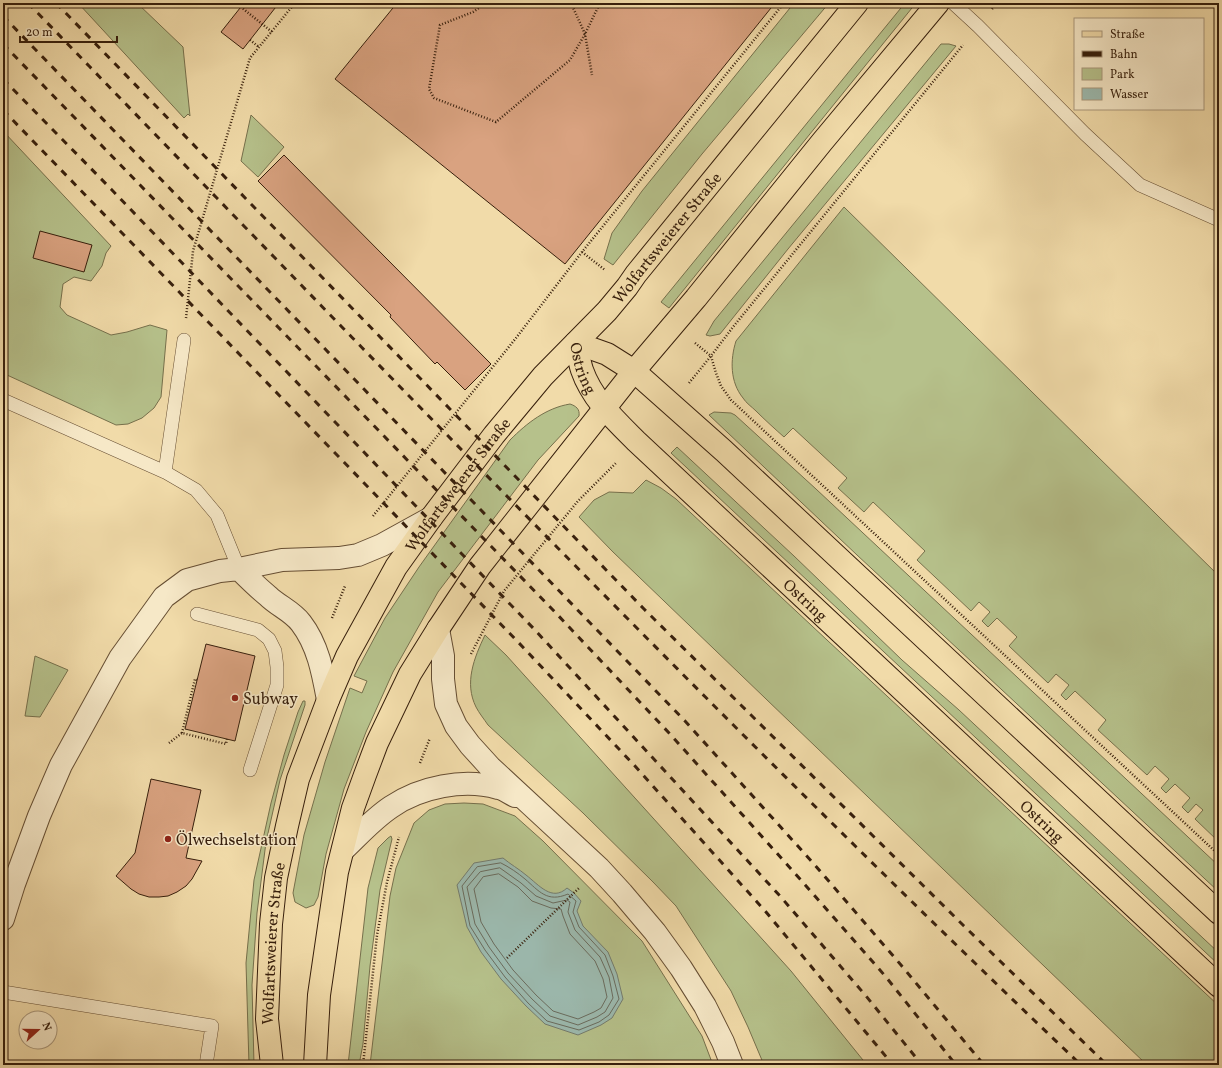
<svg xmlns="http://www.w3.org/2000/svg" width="1222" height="1068" viewBox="0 0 1222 1068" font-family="Vollkorn,serif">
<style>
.green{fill:#b6c18b;stroke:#76704c}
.water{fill:#9cbaaf;stroke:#747c6e}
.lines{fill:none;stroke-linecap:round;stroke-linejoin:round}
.shore{stroke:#6a6c5e;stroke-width:1}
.building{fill:#d9a280;stroke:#371f0c}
.service-casing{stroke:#664e33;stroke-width:14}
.minor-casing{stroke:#664e33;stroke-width:24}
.primary-casing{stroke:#371f0c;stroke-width:24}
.path{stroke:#371f0c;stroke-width:2.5;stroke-dasharray:1 2;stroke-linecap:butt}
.service{stroke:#f6e8c7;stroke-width:13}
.minor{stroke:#f6e8c7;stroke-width:22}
.primary{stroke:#f1dba9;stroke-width:22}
.rail{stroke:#371f0c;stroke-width:3;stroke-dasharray:7 7;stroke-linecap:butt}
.poi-dot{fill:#8f2418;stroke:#f6e8c7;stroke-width:1.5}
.labels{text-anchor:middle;stroke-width:3;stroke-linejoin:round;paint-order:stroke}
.street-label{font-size:16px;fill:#371f0c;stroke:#f6e8c7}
.poi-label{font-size:16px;fill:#371f0c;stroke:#f6e8c7;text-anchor:start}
</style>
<rect width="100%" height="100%" fill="#f1dba9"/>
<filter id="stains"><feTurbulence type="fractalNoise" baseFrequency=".005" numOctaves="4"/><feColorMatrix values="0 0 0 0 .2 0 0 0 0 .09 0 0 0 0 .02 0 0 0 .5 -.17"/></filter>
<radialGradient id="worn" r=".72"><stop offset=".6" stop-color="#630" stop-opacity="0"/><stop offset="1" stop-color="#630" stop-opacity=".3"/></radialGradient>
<path class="green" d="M 78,3 L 137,3 L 183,47 L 190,116 L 188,114 L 184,118 Z
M 794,3 L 829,3 L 702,154 L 613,265 L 604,259 L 612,233 L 642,191 Z
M 905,3 L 916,3 L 669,308 L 661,302 Z
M 941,44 L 949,44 L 956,46 L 788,249 L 720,334 L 710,336 L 706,335 L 714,321 Z
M 251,115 L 284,147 L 258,177 L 241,161 Z
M 3,131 L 111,246 L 106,253 L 102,266 L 91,281 L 74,277 L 63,284 L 60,307 L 67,315 L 111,335 L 127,332 L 150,325 L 167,330 L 161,397 L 154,408 L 142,418 L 128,424 L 116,425 L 7,375 L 3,363 Z
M 844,207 L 1219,576 L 1219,842 L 1195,819 L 1203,810 L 1196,804 L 1188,813 L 1182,807 L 1190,798 L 1175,784 L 1166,793 L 1161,788 L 1169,779 L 1155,766 L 1147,775 L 1098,730 L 1106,720 L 1075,691 L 1066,700 L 1061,695 L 1069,685 L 1056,674 L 1048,683 L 1009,646 L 1017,637 L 997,618 L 988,627 L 982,621 L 990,612 L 979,602 L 971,611 L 917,560 L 925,551 L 873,502 L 864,512 L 838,488 L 847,478 L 793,428 L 784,437 C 775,429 765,420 756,411 C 752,407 746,403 743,398 C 730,382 730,360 736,341 Z
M 570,404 C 576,406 580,409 579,416 L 538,460 L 438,592 L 393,672 L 366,732 L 344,789 L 326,854 L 318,897 L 314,905 L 306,908 L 295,902 L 293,893 L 304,835 L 325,762 L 350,688 L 362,693 L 367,681 L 354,676 L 385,618 L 419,567 L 510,440 C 527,423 546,408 570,404 Z
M 714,412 L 731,413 L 735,415 L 816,489 L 1219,866 L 1219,892 L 857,555 L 709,415 Z
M 677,447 L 794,556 L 902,660 L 959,710 L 1219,953 L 1219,965 L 671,453 Z
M 646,480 L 661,488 L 676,499 L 1219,1006 L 1219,1065 L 1147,1065 L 613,552 L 579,517 L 594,500 L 609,492 L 633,493 Z
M 485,635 L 506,655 L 791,971 L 867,1065 L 764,1065 L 748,1027 L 731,991 L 676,906 L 653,882 L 583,813 L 488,725 C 484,719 479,713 476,707 C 464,683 474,658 485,635 Z
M 35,656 L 68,670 L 40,717 L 25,716 Z
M 303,701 L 305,701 L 305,705 L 280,780 L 266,842 L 257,913 L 252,985 L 254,1065 L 249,1065 L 246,963 L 254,880 L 271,803 L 284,755 L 298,712 Z
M 464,803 L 483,804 L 515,816 L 543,841 L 642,941 L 702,1036 L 713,1065 L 370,1065 L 390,896 L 396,868 L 414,823 L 429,810 L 445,804 Z
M 391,836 L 392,839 L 380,890 L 370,966 L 363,1044 L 359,1065 L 348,1065 L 368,888 L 378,848 L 388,838 Z"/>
<path class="water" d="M 503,858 C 510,864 519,869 526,875 C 539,885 552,902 567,888 L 574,893 L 581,901 L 577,911 L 583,926 L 608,952 L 617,974 L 623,999 L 612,1018 L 601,1025 L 578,1035 L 545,1024 L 526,1006 L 501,979 L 481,952 L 467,927 L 457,885 L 474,863 Z"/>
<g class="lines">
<path class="shore" d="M 501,863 C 509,867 518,873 525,879 C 539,891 547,903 568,894 L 576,901 L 573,912 L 579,927 L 605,955 L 613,976 L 619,999 L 609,1015 L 599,1022 L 579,1030 L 547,1021 L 528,1003 L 505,977 L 485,950 L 470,926 L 462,886 L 477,867 Z
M 500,868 L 521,883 L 536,896 L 553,903 L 567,900 L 570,902 L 568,912 L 575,930 L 600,957 L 609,977 L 613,998 L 605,1012 L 597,1017 L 578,1025 L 550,1016 L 532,999 L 508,973 L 489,947 L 475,924 L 467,887 L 480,872 Z
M 499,874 L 518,887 L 532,901 L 551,908 L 561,909 L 563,916 L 570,934 L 595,961 L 603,979 L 607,997 L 601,1008 L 594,1012 L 578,1019 L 553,1011 L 536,995 L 513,970 L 494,944 L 481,922 L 474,889 L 483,877 Z"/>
</g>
<path class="building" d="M 244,3 L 279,3 L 243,49 L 221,32 Z
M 397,3 L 775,3 L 565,264 L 335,79 Z
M 284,155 L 491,364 L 465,390 L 437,362 L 435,364 L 390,317 L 391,315 L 258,181 Z
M 40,231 L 92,245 L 84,272 L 33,258 Z
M 206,644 L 255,656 L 235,741 L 185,729 Z
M 151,779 L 201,790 L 186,858 L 202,861 L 192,879 L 186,886 L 177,892 L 168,896 L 159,897 L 149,897 L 139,894 L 131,889 L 116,876 L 135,853 Z"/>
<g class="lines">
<defs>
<path id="service" d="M 953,3 L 978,26 L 1085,134 L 1140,185 L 1219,220
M 3,400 L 165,472 L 196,490 L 217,515 L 239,569
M 165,472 L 184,340
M 197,614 L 258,630 L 269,639 L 275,651 L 277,667 L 277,685 L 250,770
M 3,992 L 212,1026 L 206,1065"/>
<path id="minor" d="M 239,569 C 248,578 258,588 268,596 C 278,606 292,611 301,623 C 318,645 323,673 328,700
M 438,629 L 443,656 L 443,679 L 446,704 L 456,726 L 470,745 L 490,767 L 599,868 L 622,893 L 655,932 L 681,968 L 705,1006 L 723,1042 L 732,1065
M 343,850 C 359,835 373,819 391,807 C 420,787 464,778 498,788 C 504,789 509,793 515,796
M 3,919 L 14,884 L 39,816 L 61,765 L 120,658 L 164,597 L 187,580 L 220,571 L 239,569 L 282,560 L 339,558 L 358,555 L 382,545 L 431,518"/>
<g id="primary">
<path id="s1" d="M 576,343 C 578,352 579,361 582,370 C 592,399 615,420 636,441 L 1219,986"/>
<path d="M 576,343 L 607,354 L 634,371 L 724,451 L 1219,913"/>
<path id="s2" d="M 272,1065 L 267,1019 L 271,924 L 276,878 L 287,826 L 298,779 L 328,700 L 347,656 L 374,607 L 396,567 L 431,518 L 494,435 L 543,376 L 607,311 L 627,287 L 636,274 L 857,3"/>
<path d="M 315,1065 L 319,995 L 337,872 L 353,808 L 365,775 L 377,743 L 410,674 L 438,629 L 480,566 L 634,371 L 696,298 L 822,142 L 938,3"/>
</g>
</defs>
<use href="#service" class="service-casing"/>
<use href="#minor" class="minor-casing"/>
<use href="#primary" class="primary-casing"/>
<path class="path" d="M 236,3 L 272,32
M 486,3 L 473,12 L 440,25 L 429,89 L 434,98 L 496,122 L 570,60 L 585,34 L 600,3
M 571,3 L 585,34 L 592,75
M 992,9 L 997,3
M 250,40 L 259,47
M 582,252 L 605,270
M 186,318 L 193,251 L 250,58 L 295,3
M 695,343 L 711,356 L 716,373 L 721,386 L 731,400 L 1219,855
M 689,383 L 711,356 L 733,327 L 963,45
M 373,516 L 516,338 L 582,252 L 784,3
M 332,618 L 345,586
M 471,654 L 504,591 L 578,501 L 617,462
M 182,733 L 195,679 L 197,680
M 169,743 L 182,733 L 226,744 L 227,739
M 420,763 L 430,738
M 507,958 L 579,888
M 363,1065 L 377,935 L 387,882 L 399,837"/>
<use href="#service" class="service"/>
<use href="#minor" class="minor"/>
<use href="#primary" class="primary"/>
<path class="rail" d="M 28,3 C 375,361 720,721 1081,1065
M 56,3 L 644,609 L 964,926 L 1107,1065
M 3,16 L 685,721 L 814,864 L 901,965 L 984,1065
M 3,44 L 553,610 L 670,734 L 800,879 L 886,977 L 956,1065
M 3,79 L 111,189 L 534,629 L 780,896 L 866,996 L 922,1065
M 3,110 L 519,643 L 634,765 L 766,912 L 893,1065"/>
</g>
<g class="poi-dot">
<circle cx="235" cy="698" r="4"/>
<circle cx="168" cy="839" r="4"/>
</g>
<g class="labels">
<g class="street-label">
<text dy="6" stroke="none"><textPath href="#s2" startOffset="950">Wolfartsweierer Straße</textPath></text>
<text dy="6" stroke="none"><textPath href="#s1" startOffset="26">Ostring</textPath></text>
<text dy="6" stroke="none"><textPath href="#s2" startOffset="626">Wolfartsweierer Straße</textPath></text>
<text dy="6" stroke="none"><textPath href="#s1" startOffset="350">Ostring</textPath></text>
<text dy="6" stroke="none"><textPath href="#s1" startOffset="674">Ostring</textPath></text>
<text dy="6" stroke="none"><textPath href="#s2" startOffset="122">Wolfartsweierer Straße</textPath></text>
</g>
<g class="poi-label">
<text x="243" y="704">Subway</text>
<text x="176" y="845">Ölwechselstation</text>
</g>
</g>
<rect width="1222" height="1068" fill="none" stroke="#f1dba9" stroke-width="16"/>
<rect x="4" y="4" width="1214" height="1060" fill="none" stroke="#371f0c" stroke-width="2"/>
<rect x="8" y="8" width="1206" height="1052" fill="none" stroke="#371f0c"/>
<rect x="1074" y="18" width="130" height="92" fill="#f6e8c7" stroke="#aa987c"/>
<rect x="1082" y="31" width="20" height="6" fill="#f1dba9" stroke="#aa987c"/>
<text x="1110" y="38" font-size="12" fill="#371f0c">Straße</text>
<rect x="1082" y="51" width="20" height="6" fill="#371f0c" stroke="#aa987c"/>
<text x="1110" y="58" font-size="12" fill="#371f0c">Bahn</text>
<rect x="1082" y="68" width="20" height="12" fill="#b6c18b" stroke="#aa987c"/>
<text x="1110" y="78" font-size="12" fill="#371f0c">Park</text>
<rect x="1082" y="88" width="20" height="12" fill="#9cbaaf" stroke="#aa987c"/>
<text x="1110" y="98" font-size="12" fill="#371f0c">Wasser</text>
<g transform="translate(38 1030) rotate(69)"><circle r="19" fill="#f6e8c7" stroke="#aa987c"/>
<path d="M0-3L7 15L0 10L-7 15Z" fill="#8f2418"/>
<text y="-6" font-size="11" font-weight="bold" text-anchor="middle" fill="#371f0c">N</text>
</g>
<path d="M20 36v6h97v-6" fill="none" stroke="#371f0c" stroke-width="2"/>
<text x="26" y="36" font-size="12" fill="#371f0c" stroke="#f6e8c7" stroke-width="3" paint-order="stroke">20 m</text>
<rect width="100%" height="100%" filter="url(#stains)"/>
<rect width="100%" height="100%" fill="url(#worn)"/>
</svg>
